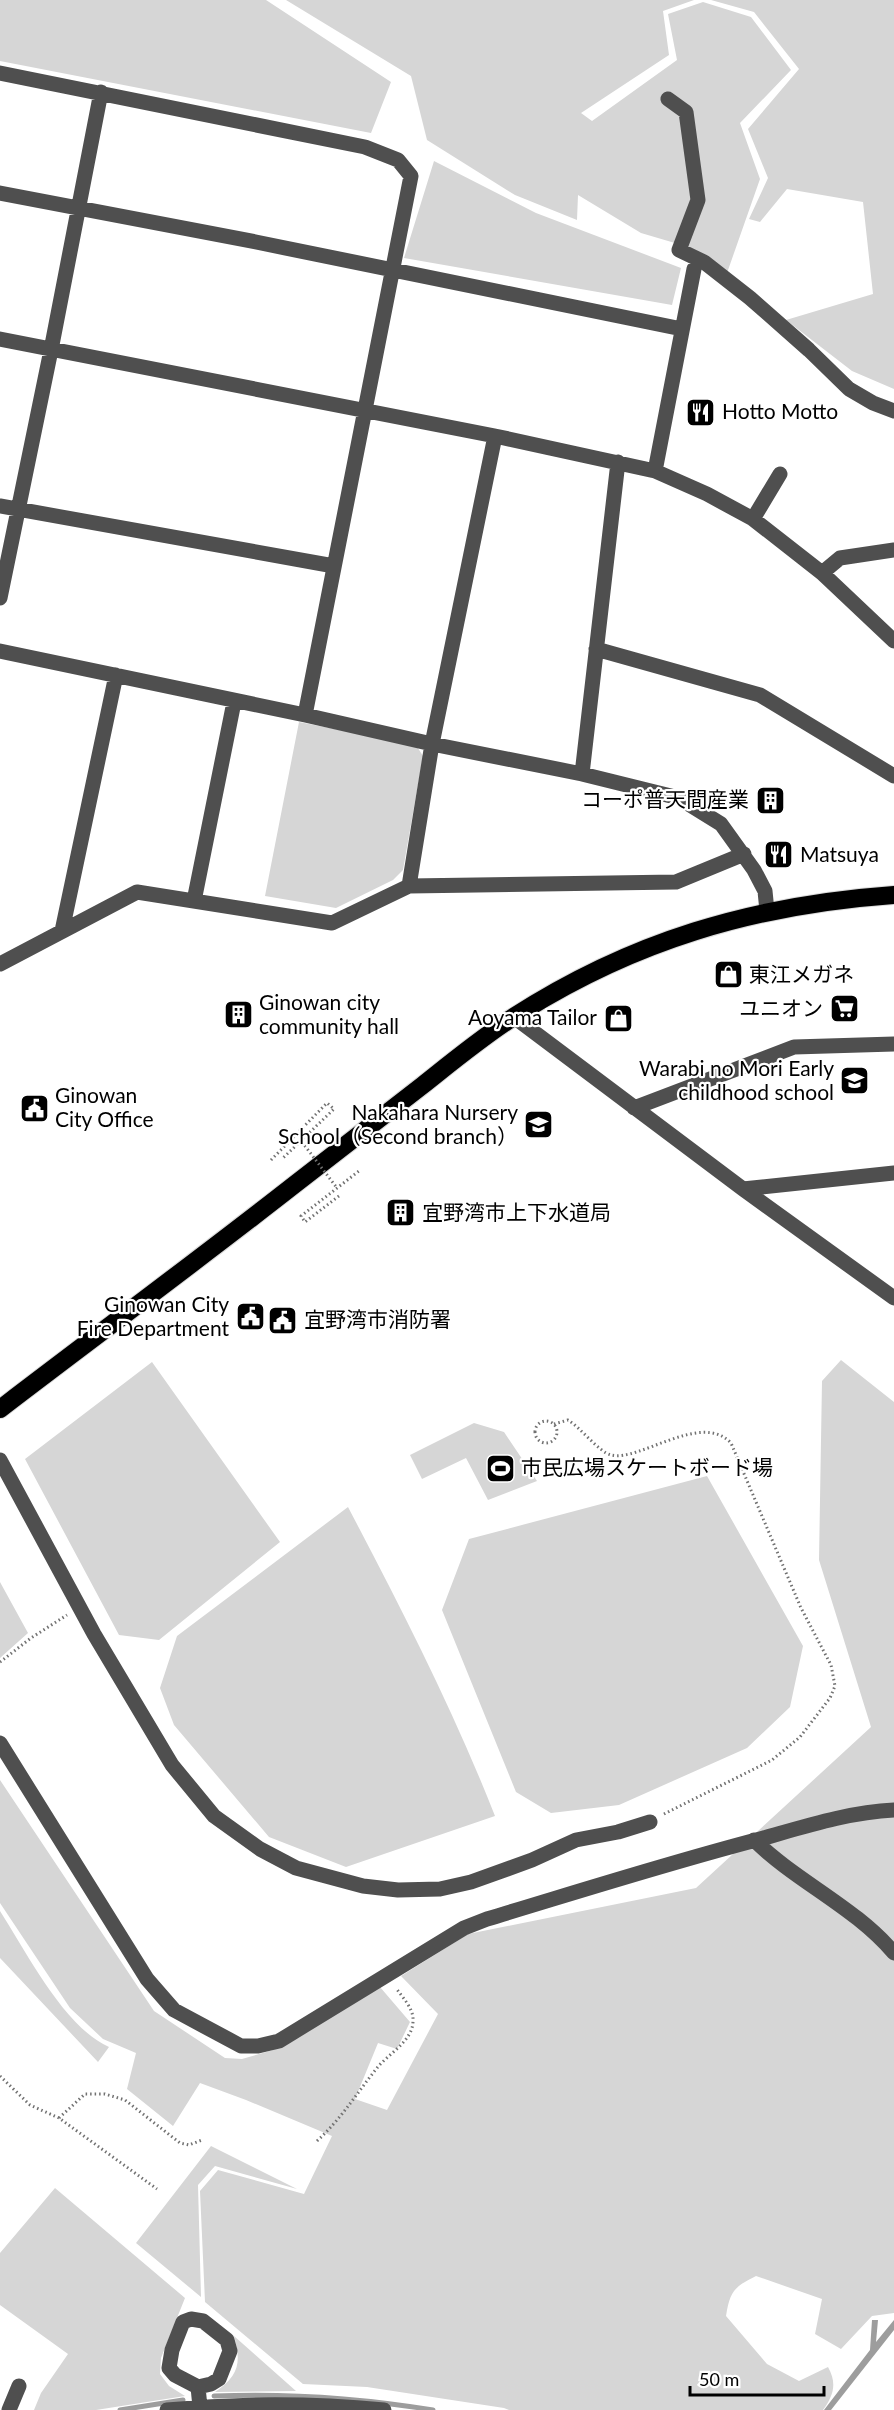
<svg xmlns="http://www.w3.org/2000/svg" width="894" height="2410" viewBox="0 0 894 2410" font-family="Lato,'Noto Sans JP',sans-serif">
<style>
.green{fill:#d6d6d6}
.water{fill:#9d9d9d}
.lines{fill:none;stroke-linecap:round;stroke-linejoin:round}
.stream{stroke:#9d9d9d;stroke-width:5}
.highway-casing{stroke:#dbdbdb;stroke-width:20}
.path{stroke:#717171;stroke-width:3;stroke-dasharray:1.5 3;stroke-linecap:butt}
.minor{stroke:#4f4f4f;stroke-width:15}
.highway{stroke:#000;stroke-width:18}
.path-bridge{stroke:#717171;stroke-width:3;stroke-dasharray:1.5 3;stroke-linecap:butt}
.labels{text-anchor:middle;stroke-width:4.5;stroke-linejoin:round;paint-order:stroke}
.poi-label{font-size:21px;fill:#000;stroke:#fff;text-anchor:start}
</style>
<rect width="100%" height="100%" fill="#fff"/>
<path class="green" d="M 0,0 L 266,0 L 391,82 L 371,133 L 0,61 Z
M 286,0 L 694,0 L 663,11 L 669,55 L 581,113 L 592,121 L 677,60 L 668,14 L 703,2 L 751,17 L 791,70 L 740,123 L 760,179 L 727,273 L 685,246 L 641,233 L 578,195 L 577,220 L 515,195 L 427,140 L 411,76 Z
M 711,0 L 894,0 L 894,389 L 852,371 L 786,320 L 873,294 L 863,202 L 787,189 L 760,222 L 749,219 L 768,178 L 748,129 L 799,69 L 754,12 Z
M 434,161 L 536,213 L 681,268 L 672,305 L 404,258 Z
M 299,722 L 416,745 L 423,756 L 403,870 L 393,880 L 336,908 L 265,896 Z
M 841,1360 L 894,1402 L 894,2313 L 872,2316 L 841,2349 L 815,2334 L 822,2299 L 756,2276 C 734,2287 730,2291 726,2316 L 767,2364 L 799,2381 L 828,2367 C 837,2383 834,2395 823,2410 L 509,2410 L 504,2408 L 367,2387 L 303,2384 L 205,2302 L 200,2191 L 218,2170 L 304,2194 L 332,2136 L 246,2100 L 200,2083 L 173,2126 L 127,2089 L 136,2053 L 103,2039 L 70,2008 L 0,1903 L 0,1780 L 154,2011 L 225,2058 L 242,2059 L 273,2050 L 380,1987 L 410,2022 L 397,2049 L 378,2043 L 355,2099 L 387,2110 L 438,2014 L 401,1976 L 468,1934 L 696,1888 L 871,1727 L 819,1560 L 822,1381 Z
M 152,1362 L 280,1542 L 159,1640 L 119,1635 L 25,1459 Z
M 474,1423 L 504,1432 L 537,1481 L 488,1500 L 466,1458 L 422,1479 L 410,1455 Z
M 707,1476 L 803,1646 L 790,1707 L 747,1748 L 619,1805 L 551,1813 L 516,1792 L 442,1610 L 469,1539 Z
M 348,1507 C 401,1608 453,1709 495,1816 L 346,1867 L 269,1837 L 174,1725 L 160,1688 L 177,1636 Z
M 0,1582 L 28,1633 L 0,1658 Z
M 0,1911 C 27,1953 64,2027 109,2047 L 98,2062 L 0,1958 Z
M 211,2146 L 297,2189 L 215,2166 L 198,2185 L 201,2297 L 136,2243 Z
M 55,2188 L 185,2298 L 161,2358 L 160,2374 L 169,2386 L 185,2396 L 96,2410 L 34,2410 L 41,2393 L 68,2354 L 0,2305 L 0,2253 Z
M 234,2336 L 296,2391 L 215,2392 C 238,2376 242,2364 234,2336 Z"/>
<path class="water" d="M 872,2320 L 878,2320 L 876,2342 L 894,2320 L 894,2330 L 831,2410 L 824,2410 L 870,2350 Z"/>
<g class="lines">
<path class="stream" d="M 214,2396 C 288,2393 360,2398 433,2410
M 120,2410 L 183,2400"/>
<defs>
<path id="highway" d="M 0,1409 C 98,1334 197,1261 294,1185 C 337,1152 380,1118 423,1085 C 452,1062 481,1038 512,1018 C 631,941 753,905 894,895"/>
</defs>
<use href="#highway" class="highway-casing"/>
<path class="path" d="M 271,1160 L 327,1103 L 334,1109 L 283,1158
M 339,1196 L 305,1222 L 301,1216 L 359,1171
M535 1432a11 11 0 1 1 22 0a11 11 0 1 1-22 0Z
M 554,1424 L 568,1420 C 581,1428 599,1452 611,1455 C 640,1462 701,1411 731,1443 L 801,1608 L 831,1665 L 835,1686 L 830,1698 L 800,1737 L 772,1760 L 662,1815
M 0,1662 L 31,1638 L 67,1615
M 0,2076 L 30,2105 L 59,2118 L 157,2189
M 59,2118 L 85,2094 L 105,2094 L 125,2100 L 180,2143 L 189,2145 L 202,2140
M 317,2141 C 341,2119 357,2093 377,2068 C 388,2054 413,2041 413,2021 C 414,2009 403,1998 396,1988"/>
<path class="minor" d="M 0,73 L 365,147 L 398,160 L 411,176 L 305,715
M 668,99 L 686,112 L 698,200 L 679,250 L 704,262 L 750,298 L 809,350 L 849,389 L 873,403 L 894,411
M 0,193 L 256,242 L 682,329
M 0,339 L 495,436 L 655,471 L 707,494 L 753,519 L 822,573 L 894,641
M 655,471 L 694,269
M 0,506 L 334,566
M 753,519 L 780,474
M 822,573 L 840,558 L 894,550
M 0,598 L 51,350 L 101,92
M 596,649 L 760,695 L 894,776
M 0,651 L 305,715 L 432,744 L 582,774 L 679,798 L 721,824 L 754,870 L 765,891 L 767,911
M 582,774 L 618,462
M 409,886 L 432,744 L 495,436
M 194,901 L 234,702
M 62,931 L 116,675
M 0,964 L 137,892 L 332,923 L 409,886 L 676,882 L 744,854
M 514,1017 L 743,1189 L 894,1298
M 634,1108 L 794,1047 L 894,1044
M 743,1189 L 894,1173
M 0,1460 L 94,1634 L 172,1765 L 214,1816 L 260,1849 L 296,1868 L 363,1886 L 398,1890 L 440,1889 L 471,1882 L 532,1860 L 576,1840 L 618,1832 L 650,1822
M 0,1743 L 147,1979 L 174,2010 L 241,2046 L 258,2046 L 279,2041 L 464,1928 L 487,1919 C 577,1892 668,1863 760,1839 C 803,1827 849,1812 894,1810
M 754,1840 C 797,1882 855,1907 894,1953
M 198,2387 L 211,2384 L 219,2379 L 230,2351 L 227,2340 L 203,2321 L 191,2319 L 183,2322 L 172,2350 L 169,2368 L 175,2375 L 198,2387 L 200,2407
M 9,2410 L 19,2386
M 167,2410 C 239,2403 312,2403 384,2410"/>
<use href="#highway" class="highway"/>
<path class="path-bridge" d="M 302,1142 L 337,1188"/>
</g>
<defs>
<symbol id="restaurant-square" viewBox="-11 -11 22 22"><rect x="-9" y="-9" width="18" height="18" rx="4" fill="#000" stroke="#fff"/><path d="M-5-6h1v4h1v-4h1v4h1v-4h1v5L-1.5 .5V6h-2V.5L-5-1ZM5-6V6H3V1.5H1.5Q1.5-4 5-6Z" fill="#fff"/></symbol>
<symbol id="building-square" viewBox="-11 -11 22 22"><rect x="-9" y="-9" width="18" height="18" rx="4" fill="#000" stroke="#fff"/><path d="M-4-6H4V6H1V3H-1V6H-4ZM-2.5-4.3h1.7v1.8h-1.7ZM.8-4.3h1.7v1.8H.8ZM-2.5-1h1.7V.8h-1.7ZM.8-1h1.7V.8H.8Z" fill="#fff"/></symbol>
<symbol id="shop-square" viewBox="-11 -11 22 22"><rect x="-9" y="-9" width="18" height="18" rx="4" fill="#000" stroke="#fff"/><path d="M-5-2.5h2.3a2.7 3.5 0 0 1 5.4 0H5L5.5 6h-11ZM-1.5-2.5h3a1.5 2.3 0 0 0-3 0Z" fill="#fff"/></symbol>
<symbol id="supermarket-square" viewBox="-11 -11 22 22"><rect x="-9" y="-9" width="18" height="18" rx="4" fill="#000" stroke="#fff"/><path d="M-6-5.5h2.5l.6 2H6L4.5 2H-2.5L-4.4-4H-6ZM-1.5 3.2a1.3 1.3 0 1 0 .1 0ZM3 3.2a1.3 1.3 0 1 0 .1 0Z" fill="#fff"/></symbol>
<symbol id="school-square" viewBox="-11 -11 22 22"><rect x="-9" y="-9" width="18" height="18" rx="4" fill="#000" stroke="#fff"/><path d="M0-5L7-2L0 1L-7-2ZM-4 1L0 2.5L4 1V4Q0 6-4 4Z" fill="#fff"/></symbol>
<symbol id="civic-square" viewBox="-11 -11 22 22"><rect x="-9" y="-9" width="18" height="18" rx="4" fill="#000" stroke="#fff"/><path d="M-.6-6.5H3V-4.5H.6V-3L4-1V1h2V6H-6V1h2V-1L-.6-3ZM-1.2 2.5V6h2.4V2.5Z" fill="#fff"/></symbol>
<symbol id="stadium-square" viewBox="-11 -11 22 22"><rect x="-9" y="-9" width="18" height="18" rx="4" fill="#000" stroke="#fff"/><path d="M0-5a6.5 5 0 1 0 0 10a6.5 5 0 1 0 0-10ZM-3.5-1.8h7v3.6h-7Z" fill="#fff"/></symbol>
</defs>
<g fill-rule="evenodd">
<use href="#restaurant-square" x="684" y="396" width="33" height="33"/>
<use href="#building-square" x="754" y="784" width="33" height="33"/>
<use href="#restaurant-square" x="762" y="838" width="33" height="33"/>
<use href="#shop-square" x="712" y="958" width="33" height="33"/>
<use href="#supermarket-square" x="828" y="992" width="33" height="33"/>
<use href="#building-square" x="222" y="998" width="33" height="33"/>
<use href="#shop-square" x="602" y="1002" width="33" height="33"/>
<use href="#school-square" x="838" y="1064" width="33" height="33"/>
<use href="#civic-square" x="18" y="1092" width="33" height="33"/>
<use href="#school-square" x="522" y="1108" width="33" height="33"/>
<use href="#building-square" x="384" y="1196" width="33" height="33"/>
<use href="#civic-square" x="234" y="1300" width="33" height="33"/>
<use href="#civic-square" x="266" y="1304" width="33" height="33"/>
<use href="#stadium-square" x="484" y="1452" width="33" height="33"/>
</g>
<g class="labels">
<g class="poi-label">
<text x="722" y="419">Hotto Motto</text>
<text x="749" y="807" text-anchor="end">コーポ普天間産業</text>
<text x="800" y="862">Matsuya</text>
<text x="749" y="982">東江メガネ</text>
<text x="259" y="1010">Ginowan city<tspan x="259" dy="24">community hall</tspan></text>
<text x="823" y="1016" text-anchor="end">ユニオン</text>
<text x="597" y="1025" text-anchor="end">Aoyama Tailor</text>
<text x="834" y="1076" text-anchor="end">Warabi no Mori Early<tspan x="834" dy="24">childhood school</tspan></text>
<text x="55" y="1103">Ginowan<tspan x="55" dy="24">City Office</tspan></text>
<text x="518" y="1120" text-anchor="end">Nakahara Nursery<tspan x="518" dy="24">School（Second branch）</tspan></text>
<text x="422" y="1220">宜野湾市上下水道局</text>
<text x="229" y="1312" text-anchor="end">Ginowan City<tspan x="229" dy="24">Fire Department</tspan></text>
<text x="304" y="1327">宜野湾市消防署</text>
<text x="521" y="1475">市民広場スケートボード場</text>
</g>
</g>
<path d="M690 2386v9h134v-9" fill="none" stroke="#000000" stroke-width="3"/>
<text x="699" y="2386" font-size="18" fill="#000000" stroke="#ffffff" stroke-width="4.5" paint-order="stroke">50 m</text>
</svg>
